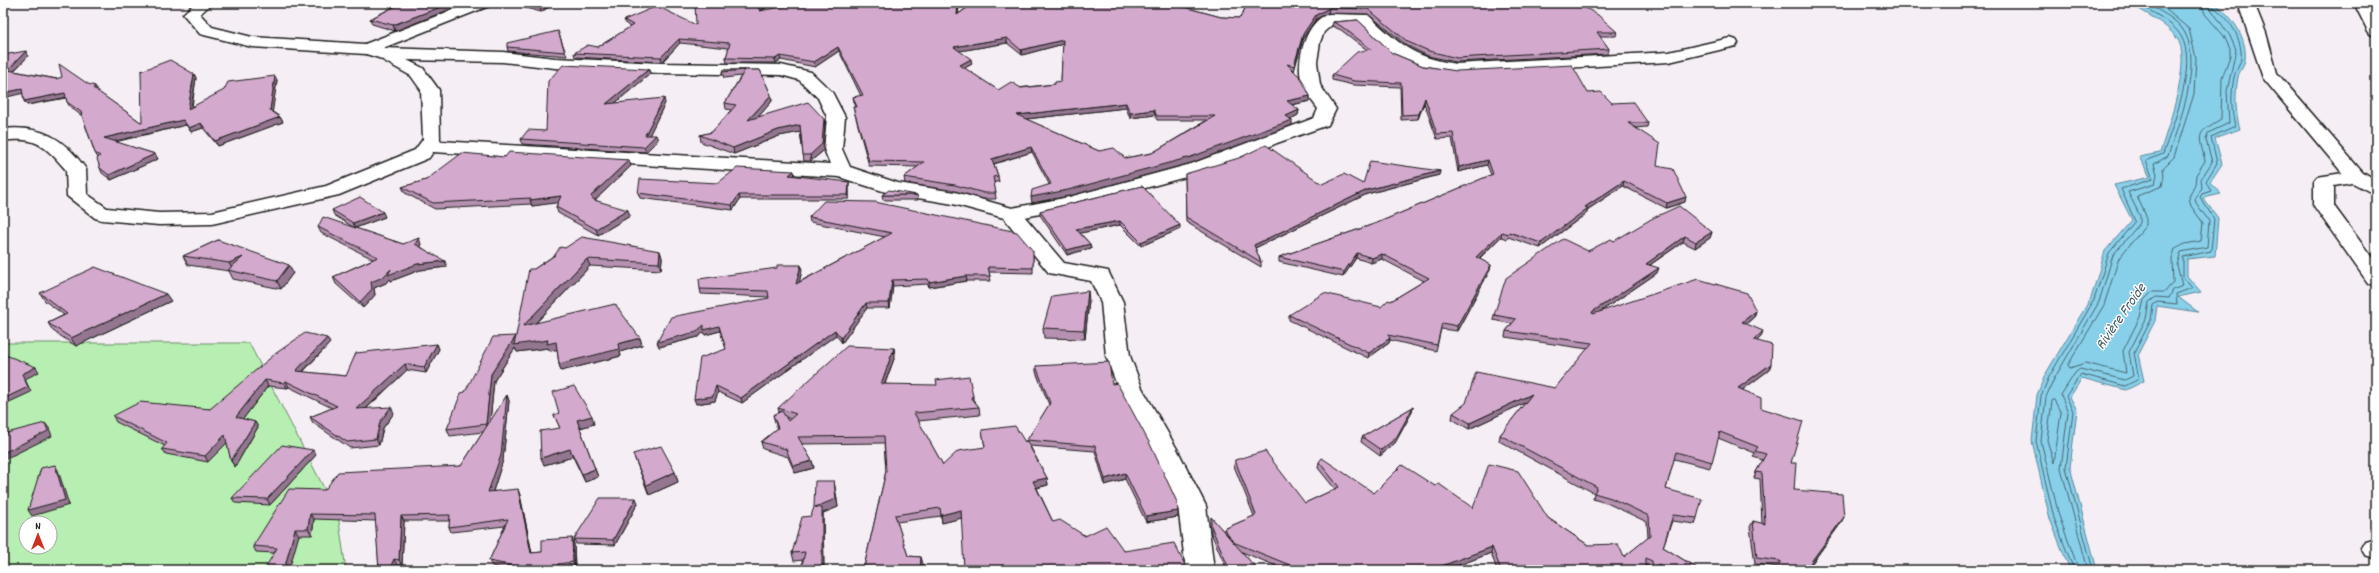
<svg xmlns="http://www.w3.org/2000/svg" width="2379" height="573" viewBox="0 0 2379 573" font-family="Dekko,sans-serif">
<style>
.green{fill:#b7efb2;stroke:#6a8667;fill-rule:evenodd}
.water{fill:#88d0ea;stroke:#5d8898}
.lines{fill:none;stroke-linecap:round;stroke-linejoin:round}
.shore{stroke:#47646e;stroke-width:1}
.street-casing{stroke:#1c1c1c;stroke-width:3}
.secondary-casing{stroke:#1c1c1c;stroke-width:3}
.street{fill:#fff;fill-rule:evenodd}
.secondary{fill:#fff;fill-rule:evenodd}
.wall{fill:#b691b1;stroke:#1c1c1c;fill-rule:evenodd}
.shaded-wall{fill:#947690;stroke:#1c1c1c}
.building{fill:#d4a9ce;stroke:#1c1c1c;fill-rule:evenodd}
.labels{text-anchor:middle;stroke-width:3;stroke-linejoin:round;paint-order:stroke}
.water-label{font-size:15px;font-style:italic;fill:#425b64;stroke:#fff}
</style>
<rect width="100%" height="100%" fill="#f6eef5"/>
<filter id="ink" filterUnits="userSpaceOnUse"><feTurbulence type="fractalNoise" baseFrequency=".025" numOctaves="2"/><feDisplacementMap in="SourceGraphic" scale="8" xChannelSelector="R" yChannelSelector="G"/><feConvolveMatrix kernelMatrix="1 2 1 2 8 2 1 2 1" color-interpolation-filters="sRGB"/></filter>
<g filter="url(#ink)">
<path class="green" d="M 3,343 L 249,343 L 338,515 L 346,570 L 3,570 ZM 26,523 L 50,523 L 50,547 L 26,547 Z"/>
<path class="water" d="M 2129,3 L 2214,3 C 2231,14 2248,38 2245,60 C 2245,66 2239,71 2238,77 C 2235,95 2235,111 2240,129 L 2215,138 L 2222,164 L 2210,182 L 2221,194 L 2203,198 L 2218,218 L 2215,256 L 2187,259 L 2187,276 L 2201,292 L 2178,297 L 2198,312 L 2157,306 L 2155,321 L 2138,354 L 2144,381 L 2126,390 L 2082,378 L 2070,397 L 2077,410 L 2070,467 L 2097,570 L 2070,570 L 2050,519 L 2032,441 L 2037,395 L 2045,375 L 2091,298 L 2105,251 L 2132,220 L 2114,185 L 2150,177 L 2139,157 L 2160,153 C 2167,129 2194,57 2176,37 C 2164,22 2145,13 2129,3 Z"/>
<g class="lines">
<path class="shore" d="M 2158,3 L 2189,29 L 2196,58 L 2194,94 L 2174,157 L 2163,168 L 2164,176 L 2162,186 L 2137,196 L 2146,216 L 2146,225 L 2119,258 L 2104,305 L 2068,365 L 2070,368 L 2085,363 L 2126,373 L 2123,351 L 2140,317 L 2144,300 L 2152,292 L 2165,292 L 2173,282 L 2172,259 L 2175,249 L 2185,244 L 2201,241 L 2203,223 L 2191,206 L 2189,197 L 2195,185 L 2196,175 L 2205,161 C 2198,132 2196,134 2221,119 L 2222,78 L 2230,56 L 2230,49 L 2224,36 L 2205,14 L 2201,3
M 2054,400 L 2061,413 L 2054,463 L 2047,440 L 2052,401 Z
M 2074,570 L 2054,518 L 2036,441 L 2041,396 L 2049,377 L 2094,300 L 2109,253 L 2135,221 L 2121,189 L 2153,179 L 2146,161 L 2163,154 C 2173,124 2198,65 2181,36 C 2172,21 2151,12 2137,3
M 2079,570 L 2059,516 L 2041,441 L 2046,397 L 2054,379 L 2099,302 L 2113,255 L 2140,223 L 2140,216 L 2128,192 L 2155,184 L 2157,174 L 2154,164 L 2168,156 C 2179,123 2202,66 2185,33 C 2178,19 2159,11 2146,3
M 2088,570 L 2061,468 L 2068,412 L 2061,395 L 2075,373 L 2080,369 L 2125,380 L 2133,376 L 2129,352 L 2146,319 L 2149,302 L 2156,297 L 2169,298 L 2173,290 L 2182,286 L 2177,265 L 2181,252 L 2207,247 L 2209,221 L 2196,203 L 2195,197 L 2202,188 L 2201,179 L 2212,162 L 2206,140 L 2208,133 L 2229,123 L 2227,91 L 2236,50 L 2230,36 L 2207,3
M 2093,570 L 2066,468 L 2073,411 L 2066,396 L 2081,374 L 2125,386 L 2139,379 L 2134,353 L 2151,320 L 2153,305 L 2158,302 L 2177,304 L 2176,294 L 2192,288 L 2183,277 L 2183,257 L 2211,251 L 2214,219 L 2200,197 L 2202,194 L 2211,191 L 2206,181 L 2217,163 L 2211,137 L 2235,126 C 2231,110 2231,93 2234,77 C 2235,71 2240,66 2241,59 C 2243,40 2229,16 2213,7 L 2212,3"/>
<defs>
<path id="street" d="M 195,3 L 212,3 L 200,14 L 212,27 L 252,37 L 365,44 L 470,3 L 492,3 L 489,6 L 383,48 L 503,52 L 555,58 L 660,63 L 781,65 L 811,72 L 832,92 L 845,117 L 842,149 L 850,167 L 898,183 L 955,192 L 1012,208 L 1069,197 L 1191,164 L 1314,118 L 1318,109 C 1313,102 1306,94 1303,86 C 1294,65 1305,20 1329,14 L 1368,15 C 1400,44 1411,57 1456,64 L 1669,52 L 1730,38 L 1736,40 L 1738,43 L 1736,46 L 1669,62 L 1456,74 L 1423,69 L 1393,56 L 1358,23 L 1333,24 L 1324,32 L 1320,42 L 1317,62 L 1320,85 L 1336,109 L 1328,125 L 1277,143 L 1238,161 L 1204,172 L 1079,206 L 1025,217 L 1064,263 L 1108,271 L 1123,302 L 1130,356 L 1142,388 L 1177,449 L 1206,506 L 1214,570 L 1186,570 L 1178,506 L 1151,449 L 1118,388 L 1106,356 L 1101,302 L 1091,281 L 1049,273 L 1004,218 L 953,204 L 889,193 L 839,177 L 433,152 L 429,158 L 339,195 L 212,224 L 159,225 L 102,220 L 95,218 L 67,196 L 66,170 C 45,146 37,136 3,141 L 3,129 C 41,125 64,138 86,169 L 87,194 L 107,208 L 159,213 L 212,212 L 326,186 L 415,150 L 423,139 L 421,90 L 411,76 L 379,58 L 366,54 L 252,47 L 200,34 L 183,14 ZM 407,60 L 503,62 L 555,68 L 660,73 L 781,75 L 799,80 L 818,98 L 827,117 L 824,149 L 830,164 L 440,141 L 439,90 L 423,68 Z
M 2354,3 L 2370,3 L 2376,15 L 2376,36 L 2370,34 L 2368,31 Z
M 2356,171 L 2363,173 L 2366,177 L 2363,181 L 2334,186 L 2334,206 L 2376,263 L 2376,285 L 2368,283 L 2314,206 L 2314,181 L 2317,177 Z
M 2376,538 L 2376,558 L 2375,558 L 2365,555 L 2361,548 L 2365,541 Z"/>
<path id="secondary" d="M 2238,3 L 2254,3 L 2266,33 L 2277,73 L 2363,173 L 2376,181 L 2376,195 L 2349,181 L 2263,78 Z"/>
</defs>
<use href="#street" class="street-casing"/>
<use href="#secondary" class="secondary-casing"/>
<use href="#street" class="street"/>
<use href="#secondary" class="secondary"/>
</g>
<path class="wall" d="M 369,3 L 466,3 L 395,31 L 372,24 L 370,19 L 397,5 L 370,4 Z
M 507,3 L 555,3 L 541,12 Z
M 776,3 L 760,11 L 958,3 L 959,7 L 958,14 L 974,3 L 1174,3 L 1173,4 L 1221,17 L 1240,18 L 1248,3 L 1577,3 L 1617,32 L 1616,36 L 1600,36 L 1609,49 L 1608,54 L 1456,62 L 1428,56 L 1408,46 L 1368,14 L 1328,13 L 1316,19 L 1303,38 L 1294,71 L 1310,96 L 1310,101 L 1292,105 L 1299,110 L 1298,115 L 1291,119 L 1292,125 L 1191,163 L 1069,196 L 1032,203 L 1049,184 L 1032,152 L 994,164 L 998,176 L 999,182 L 994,182 L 996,199 L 984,199 L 955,191 L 905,183 L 904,177 L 918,167 L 869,166 L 853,107 L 856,107 L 854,102 L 853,97 L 861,96 L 839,51 L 815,67 L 781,60 L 776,63 L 727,63 L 726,58 L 729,48 L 680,43 L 662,62 L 575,57 L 574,53 L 598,47 L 630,27 L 626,24 L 624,20 L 696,25 ZM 1007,43 L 1022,55 L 1063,44 L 1061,81 L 1055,84 L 998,90 L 964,68 L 972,64 L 959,51 ZM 1126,108 L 1130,118 L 1155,115 L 1157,120 L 1207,120 L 1152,153 L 1125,158 L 1099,151 L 1026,119 Z
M 1358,20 L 1392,53 L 1423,66 L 1588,93 L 1612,103 L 1648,123 L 1647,127 L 1635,128 L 1657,166 L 1685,202 L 1666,208 L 1623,186 L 1587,210 L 1587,213 L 1540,248 L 1508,237 L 1507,239 L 1501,237 L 1479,259 L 1491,265 L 1490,270 L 1457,331 L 1441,329 L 1436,351 L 1390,340 L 1389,343 L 1368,358 L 1289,320 L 1289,315 L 1381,307 L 1424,281 L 1382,259 L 1371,263 L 1356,258 L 1343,277 L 1279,262 L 1279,257 L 1377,223 L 1491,175 L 1487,165 L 1458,172 L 1452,138 L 1437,139 L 1424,103 L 1418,119 L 1401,120 L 1400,87 L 1353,85 L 1332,80 L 1332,75 L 1367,50 L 1341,30 L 1332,26 L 1333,22 Z
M 558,31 L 567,56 L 508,51 L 507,47 Z
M 3,55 L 28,56 L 14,71 L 95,86 L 97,90 L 97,91 L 142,123 L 194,74 L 196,78 L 192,107 L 277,80 L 272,112 L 280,117 L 283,122 L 218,146 L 203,128 L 191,132 L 186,125 L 115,142 L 155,154 L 158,159 L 111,180 L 102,173 L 100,168 L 98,158 L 95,153 L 82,116 L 70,107 L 67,102 L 66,98 L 27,105 L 24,101 L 23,94 Z
M 649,69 L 650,74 L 615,103 L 665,103 L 649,135 L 658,140 L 646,152 L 522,144 L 521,139 L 546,131 Z
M 723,70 L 760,70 L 771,95 L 772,101 L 758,117 L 824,119 L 825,126 L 823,151 L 811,161 L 804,161 L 800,132 L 779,136 L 734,154 L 701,142 L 700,135 L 712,132 L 731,110 L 726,109 L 725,103 L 741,76 L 724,78 L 722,72 Z
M 505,157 L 629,160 L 631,166 L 595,200 L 630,216 L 598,235 L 558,213 L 556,207 L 558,202 L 532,206 L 531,204 L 435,209 L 405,193 L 402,187 Z
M 1440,171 L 1439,175 L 1367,194 L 1255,248 L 1261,262 L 1261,267 L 1186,222 L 1185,174 L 1322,184 L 1363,184 Z
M 795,176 L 849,187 L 849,199 L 740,199 L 733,210 L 640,198 L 638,193 L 718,183 Z
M 1142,186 L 1180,229 L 1141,246 L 1120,225 L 1080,233 L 1090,244 L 1091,248 L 1067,255 L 1040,215 L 1040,211 Z
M 882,195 L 917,195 L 918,200 L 883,200 Z
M 332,210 L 385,217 L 355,228 L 403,244 L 421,244 L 420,246 L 447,267 L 420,270 L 391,281 L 390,279 L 386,283 L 374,288 L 375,295 L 363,308 L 336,284 L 333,277 L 373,259 L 321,233 L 318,227 L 353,227 L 334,215 Z
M 809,217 L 1033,256 L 1033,273 L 989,272 L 991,281 L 967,281 L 929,287 L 928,284 L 893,286 L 890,308 L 867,308 L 842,343 L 836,335 L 742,403 L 718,392 L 715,401 L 696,404 L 726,349 L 720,331 L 705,335 L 704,332 L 698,337 L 659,347 L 769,298 L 769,297 L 701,294 L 700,289 L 802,270 L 799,282 L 885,237 L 810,222 Z
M 1712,232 L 1710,238 L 1695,248 L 1683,242 L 1650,265 L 1657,273 L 1600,312 L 1756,311 L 1754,317 L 1746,324 L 1761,337 L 1757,341 L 1771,364 L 1769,370 L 1742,390 L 1761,408 L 1791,463 L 1794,490 L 1841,523 L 1807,570 L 1777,570 L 1778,567 L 1755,564 L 1750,527 L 1753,521 L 1762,524 L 1760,479 L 1754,478 L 1756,472 L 1763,460 L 1753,457 L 1755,453 L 1718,438 L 1710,468 L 1674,459 L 1666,489 L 1697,518 L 1695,524 L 1672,521 L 1663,547 L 1700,570 L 1650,570 L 1650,567 L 1645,565 L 1645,570 L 1497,570 L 1491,553 L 1446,570 L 1286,570 L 1242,552 L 1258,570 L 1219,570 L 1219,568 L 1225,565 L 1211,533 L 1211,517 L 1224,532 L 1224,529 L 1254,516 L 1234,466 L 1235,460 L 1305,503 L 1335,489 L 1318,468 L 1319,462 L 1374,493 L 1473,508 L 1548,518 L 1588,545 L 1624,557 L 1648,538 L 1647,522 L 1609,504 L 1593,499 L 1594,493 L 1499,441 L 1500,435 L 1526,402 L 1469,429 L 1452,419 L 1453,413 L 1555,388 L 1588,349 L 1505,337 L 1506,331 L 1512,324 L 1493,320 L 1494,315 L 1588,251 L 1614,241 Z
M 218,240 L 293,273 L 281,289 L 233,279 L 229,271 L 188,265 L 183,256 Z
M 565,248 L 660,251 L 662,258 L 661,270 L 590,266 L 536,323 L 640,338 L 642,345 L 620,352 L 621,356 L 561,371 L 559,364 L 557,350 L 550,351 L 548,348 L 517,352 L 515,348 L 494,381 L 490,422 L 507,395 L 509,401 L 503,460 L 493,491 L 520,495 L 532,553 L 542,552 L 572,538 L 574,544 L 575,568 L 560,570 L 508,570 L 492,566 L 489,561 L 505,526 L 451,532 L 449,527 L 450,521 L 404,521 L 402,566 L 397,565 L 394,570 L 379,570 L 376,521 L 314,519 L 312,535 L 299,535 L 274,553 L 256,552 L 253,546 L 325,490 L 461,466 L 483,432 L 450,436 L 447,429 L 465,392 L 516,336 L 534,269 Z
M 40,293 L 171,301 L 76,346 L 53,331 L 48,323 L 64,315 L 45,301 Z
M 1089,301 L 1085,339 L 1044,338 L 1043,328 Z
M 330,343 L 303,372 L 346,376 L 437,344 L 439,349 L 426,373 L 407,370 L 366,409 L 394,413 L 383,428 L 379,445 L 350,448 L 313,423 L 310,417 L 332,408 L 289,387 L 287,388 L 268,386 L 243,419 L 255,422 L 258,427 L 235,467 L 231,461 L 227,442 L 208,462 L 166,454 L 162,449 L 165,446 L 116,422 L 113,416 L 210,409 Z
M 894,348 L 895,356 L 885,384 L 973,396 L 973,400 L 979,407 L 980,415 L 918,421 L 943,465 L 985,447 L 982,430 L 1027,442 L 1027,440 L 1049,405 L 1036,372 L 1036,366 L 1112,384 L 1178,517 L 1146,522 L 1125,479 L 1105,485 L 1095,451 L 1030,446 L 1047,478 L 1048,485 L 1037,488 L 1053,522 L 1124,551 L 1187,569 L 961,518 L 942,523 L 941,516 L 897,522 L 908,556 L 921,557 L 923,565 L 922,570 L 864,570 L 864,567 L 886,471 L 884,443 L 802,444 L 812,461 L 814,468 L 795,473 L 788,457 L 763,449 L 761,442 L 777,429 L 773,415 L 779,412 L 778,408 ZM 786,417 L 790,419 L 788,421 Z
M 1413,407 L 1412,412 L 1395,443 L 1380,456 L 1361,442 L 1362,437 Z
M 554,415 L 594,424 L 580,428 L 598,477 L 585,482 L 573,457 L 544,465 L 560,428 Z
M 633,454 L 675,472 L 678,482 L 649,495 Z
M 316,455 L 270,505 L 235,503 L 232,498 Z
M 834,481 L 838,507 L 823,513 L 823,515 L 824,570 L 801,570 L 803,560 L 794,561 L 792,553 L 811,516 Z
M 638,503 L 615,545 L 576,544 L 574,539 Z"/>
<path class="shaded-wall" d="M 451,3 L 466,3 L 395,31 L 393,25 Z
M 545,3 L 555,3 L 541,12 L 539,6 Z
M 766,3 L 776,3 L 759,11 L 758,7 Z
M 958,3 L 959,7 L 957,20 L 957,15 Z
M 1329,8 L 1328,13 L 1316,19 L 1303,38 L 1294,71 L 1294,66 L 1303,34 L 1316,15 Z
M 1007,38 L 1007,43 L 954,52 L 954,47 Z
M 679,39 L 680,43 L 662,62 L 661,57 Z
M 1063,40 L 1063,44 L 1022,55 L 1021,50 Z
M 838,47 L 839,51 L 815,67 L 814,62 Z
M 26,51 L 28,56 L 11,74 L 8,70 Z
M 780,56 L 781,60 L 776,63 L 775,59 Z
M 971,59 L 972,64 L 961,70 L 960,65 Z
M 649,69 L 650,74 L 608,109 L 606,104 Z
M 194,74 L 196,78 L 190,114 L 188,109 Z
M 275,76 L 277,80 L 272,115 L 270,110 Z
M 95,86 L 97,90 L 95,92 L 93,88 Z
M 22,89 L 24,93 L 3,98 L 3,93 Z
M 65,93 L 68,97 L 27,105 L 24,101 Z
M 771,95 L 772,101 L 750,127 L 748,120 Z
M 1310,96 L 1310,101 L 1286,106 L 1287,101 Z
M 664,98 L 665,103 L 647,140 L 645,135 Z
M 1425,98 L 1424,103 L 1418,119 L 1419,114 Z
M 1126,103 L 1126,108 L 1017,120 L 1017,115 Z
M 1154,110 L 1155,115 L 1130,118 L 1130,113 Z
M 1299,110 L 1298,115 L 1286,121 L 1286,116 Z
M 280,117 L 283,122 L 218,146 L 215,141 Z
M 824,119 L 825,126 L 823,151 L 811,161 L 810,155 Z
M 183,120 L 186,125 L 107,143 L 104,138 Z
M 1292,120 L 1292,125 L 1191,163 L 1069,196 L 1032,203 L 1031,197 Z
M 201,123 L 203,128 L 191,132 L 189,128 Z
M 800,125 L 801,132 L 779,136 L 734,154 L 733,148 L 778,130 Z
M 656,135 L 658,140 L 646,152 L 644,147 Z
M 1031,147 L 1032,152 L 993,164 L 992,159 Z
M 155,154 L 158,159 L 111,180 L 109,175 Z
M 629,160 L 631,166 L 593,202 L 591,196 Z
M 1488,160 L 1487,165 L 1458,172 L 1459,167 Z
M 794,171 L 795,176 L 789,175 Z
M 1440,171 L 1439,175 L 1367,194 L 1253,249 L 1254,245 L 1367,190 Z
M 1624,181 L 1623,186 L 1587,210 L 1587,213 L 1540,248 L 1541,243 L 1585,207 Z
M 849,182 L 849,199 L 848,195 Z
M 739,195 L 740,199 L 733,210 L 732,205 Z
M 561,196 L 563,202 L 532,206 L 530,200 Z
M 1686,197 L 1685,202 L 1666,208 L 1667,203 Z
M 628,210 L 630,216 L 598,235 L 596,229 Z
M 383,212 L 385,217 L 355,228 L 353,223 Z
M 1120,221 L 1120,225 L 1076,234 L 1076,229 Z
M 1180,225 L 1180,229 L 1141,246 L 1141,242 Z
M 1502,232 L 1501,237 L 1475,262 L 1476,257 Z
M 1712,232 L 1710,238 L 1695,248 L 1696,242 Z
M 1685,236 L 1683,242 L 1644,269 L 1646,264 Z
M 419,238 L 421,244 L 417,250 L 415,244 Z
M 1090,244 L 1091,248 L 1067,255 L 1067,250 Z
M 660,251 L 662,258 L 661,270 L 659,263 Z
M 1357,253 L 1356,258 L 1343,277 L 1344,272 Z
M 1382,254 L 1382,259 L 1371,263 L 1372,258 Z
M 243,257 L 234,272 L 229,263 Z
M 587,259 L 590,266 L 526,333 L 523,326 Z
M 445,261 L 447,267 L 420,270 L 391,281 L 390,279 L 386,283 L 374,288 L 375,295 L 363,308 L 360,302 L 371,282 L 391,269 L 417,264 Z
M 289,265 L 293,273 L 281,289 L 277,281 Z
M 801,265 L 802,270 L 798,289 L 796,284 Z
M 1491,265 L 1490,270 L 1457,331 L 1457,326 Z
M 1659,268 L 1657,273 L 1591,318 L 1592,312 Z
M 966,276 L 967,281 L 929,287 L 929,282 Z
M 892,280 L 893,286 L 890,308 L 889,303 Z
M 1088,291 L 1089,301 L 1085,339 L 1084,330 Z
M 166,294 L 171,301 L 76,346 L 71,338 Z
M 866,303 L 867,308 L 842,343 L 841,338 Z
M 1756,311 L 1754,317 L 1741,328 L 1742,322 Z
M 704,325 L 719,326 L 720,331 L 705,335 L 704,332 L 698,337 L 659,347 L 657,342 Z
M 835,330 L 836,335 L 742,403 L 741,398 Z
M 1763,331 L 1761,337 L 1752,346 L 1754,340 Z
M 516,336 L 556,342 L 559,349 L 550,351 L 548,348 L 517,352 L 515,348 L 494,381 L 489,432 L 486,424 L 491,374 Z
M 327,338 L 330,343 L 298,376 L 296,371 Z
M 640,338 L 642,345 L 620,352 L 621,356 L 561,371 L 559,364 L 618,344 Z
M 1390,338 L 1389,343 L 1368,358 L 1369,353 Z
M 437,344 L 439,349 L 426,373 L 424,367 Z
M 894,348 L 895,356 L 882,391 L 881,384 Z
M 405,364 L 407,370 L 359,415 L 356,409 Z
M 1771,364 L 1769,370 L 1737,394 L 1738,388 Z
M 36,367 L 39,372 L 25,379 L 31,392 L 3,405 L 3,399 L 22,374 Z
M 265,380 L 268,386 L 240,423 L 236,417 Z
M 286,381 L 289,387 L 287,388 L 284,383 Z
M 716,386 L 718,392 L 715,401 L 696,404 L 694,399 Z
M 1532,394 L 1531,400 L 1469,429 L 1470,423 Z
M 507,395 L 509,401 L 503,460 L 491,497 L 488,492 Z
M 391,407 L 394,413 L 383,428 L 379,445 L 376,439 L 380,422 Z
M 1413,407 L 1412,412 L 1395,443 L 1380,456 L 1381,450 Z
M 592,416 L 594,424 L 580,428 L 577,420 Z
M 255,422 L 258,427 L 235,467 L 231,461 Z
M 45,423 L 49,428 L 52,436 L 3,460 L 3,453 Z
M 225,435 L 229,441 L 208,462 L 205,456 Z
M 570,449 L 573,457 L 544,465 L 541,458 Z
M 313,450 L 316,455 L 270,505 L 267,499 Z
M 812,461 L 814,468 L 795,473 L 793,466 Z
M 55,465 L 58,470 L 69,505 L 32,516 L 28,510 Z
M 595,469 L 598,477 L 585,482 L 582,474 Z
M 675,472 L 678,482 L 649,495 L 646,485 Z
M 1125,473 L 1125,479 L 1105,485 L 1105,479 Z
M 1047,478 L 1048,485 L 1034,488 L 1033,481 Z
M 834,481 L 838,507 L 823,513 L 823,515 L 824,570 L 822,570 L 815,507 Z
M 518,489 L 520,495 L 533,559 L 531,553 Z
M 636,498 L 638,503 L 615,545 L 613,540 Z
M 961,510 L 962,518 L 942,523 L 941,515 Z
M 1178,511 L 1178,517 L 1146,522 L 1146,516 Z
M 310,514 L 314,519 L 312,535 L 308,529 Z
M 401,516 L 404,521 L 402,566 L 399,560 Z
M 1844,517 L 1841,523 L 1807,570 L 1805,570 Z
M 295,529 L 299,535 L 289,570 L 284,570 Z
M 572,538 L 574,544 L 575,568 L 573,562 Z
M 1492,547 L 1491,553 L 1446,570 L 1431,570 Z
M 921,557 L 923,565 L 922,570 L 920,570 Z
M 394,559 L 397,565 L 394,570 L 389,570 Z
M 558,564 L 560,570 L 557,570 Z"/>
<path class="building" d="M 402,3 L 451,3 L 393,25 L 370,19 Z
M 526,3 L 545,3 L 539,6 Z
M 695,3 L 766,3 L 758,7 L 760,11 L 800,3 L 958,3 L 957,15 L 974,3 L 1169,3 L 1221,17 L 1240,18 L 1248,3 L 1577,3 L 1598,15 L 1617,32 L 1597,32 L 1609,49 L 1457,58 L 1429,51 L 1408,42 L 1368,9 L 1329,8 L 1316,15 L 1303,34 L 1294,66 L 1287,64 L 1301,78 L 1310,96 L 1287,101 L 1299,110 L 1286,116 L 1292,120 L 1191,157 L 1068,190 L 1031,197 L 1032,190 L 1051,184 L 1031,147 L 992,159 L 998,176 L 993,177 L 996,193 L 984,193 L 955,185 L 904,177 L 924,162 L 869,161 L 853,107 L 857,107 L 853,97 L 863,95 L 838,47 L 814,62 L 780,56 L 775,59 L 726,58 L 730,43 L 679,39 L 661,57 L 574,53 L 588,45 L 598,47 L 633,25 L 624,20 L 657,6 L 696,25 ZM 1007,38 L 1021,50 L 1063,40 L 1061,81 L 1055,82 L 1055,84 L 1021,88 L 1011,82 L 998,90 L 960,65 L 971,59 L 954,47 ZM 1126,103 L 1130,113 L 1154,110 L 1157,116 L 1215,116 L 1152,153 L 1125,158 L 1114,148 L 1099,151 L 1017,115 Z
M 1358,20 L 1392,53 L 1423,66 L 1457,71 L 1572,65 L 1588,93 L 1601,92 L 1612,103 L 1633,102 L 1648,123 L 1628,123 L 1660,144 L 1657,166 L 1673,169 L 1686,197 L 1667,203 L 1624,181 L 1585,207 L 1588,208 L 1541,243 L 1509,232 L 1508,234 L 1502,232 L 1476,257 L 1491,265 L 1457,326 L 1442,323 L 1437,345 L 1388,335 L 1390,338 L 1369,353 L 1289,315 L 1324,293 L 1381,307 L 1388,300 L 1391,301 L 1429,278 L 1382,254 L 1372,258 L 1357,253 L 1344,272 L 1279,257 L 1377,223 L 1493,174 L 1488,160 L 1459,167 L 1453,133 L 1437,134 L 1425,98 L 1419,114 L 1402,115 L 1401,83 L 1354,81 L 1332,75 L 1357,52 L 1371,49 L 1341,26 L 1333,22 Z
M 558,31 L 565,52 L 507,47 L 507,43 Z
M 26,51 L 8,70 L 56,79 L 62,77 L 59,64 L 88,84 L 95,86 L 93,88 L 142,123 L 141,71 L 170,60 L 194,74 L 188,109 L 224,90 L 228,82 L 275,76 L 270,110 L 280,117 L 215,141 L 201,123 L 189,128 L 183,120 L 104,138 L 155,154 L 109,175 L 100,168 L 97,159 L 100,156 L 95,153 L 81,112 L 67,102 L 65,93 L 24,101 L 22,89 L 3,93 L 3,55 Z
M 563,65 L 649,69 L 606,104 L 664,98 L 645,135 L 656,135 L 644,147 L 521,139 L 528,130 L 546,131 L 548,81 Z
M 723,70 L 760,70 L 771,95 L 748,120 L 808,102 L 824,119 L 822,144 L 810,155 L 803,155 L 800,125 L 778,130 L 733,148 L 700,135 L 712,132 L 736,105 L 725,103 L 745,70 L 722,72 Z
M 1266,145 L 1322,184 L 1344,174 L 1363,184 L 1370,161 L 1440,171 L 1367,190 L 1254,245 L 1261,262 L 1186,217 L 1185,174 L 1239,158 Z
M 509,152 L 629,160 L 591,196 L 594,200 L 628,210 L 596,229 L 556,207 L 561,196 L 530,200 L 531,198 L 433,203 L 402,187 L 426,180 L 462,153 L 505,157 Z
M 737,168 L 794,171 L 789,175 L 849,182 L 848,195 L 739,195 L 732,205 L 638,193 L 640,179 L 718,183 Z
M 1142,186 L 1180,225 L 1141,242 L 1120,221 L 1076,229 L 1090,244 L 1067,250 L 1040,211 Z
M 889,190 L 917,195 L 882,195 Z
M 360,197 L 383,212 L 353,223 L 332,210 Z
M 824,201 L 875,202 L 1017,232 L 1033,251 L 1033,268 L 988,267 L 990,276 L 966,276 L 929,282 L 928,279 L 892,280 L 889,303 L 866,303 L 841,338 L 835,330 L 741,398 L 716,386 L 713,396 L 694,399 L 700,358 L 726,349 L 719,326 L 704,330 L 704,325 L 696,332 L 657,342 L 671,317 L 769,298 L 768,291 L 700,289 L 699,279 L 777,268 L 777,265 L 801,265 L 796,284 L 892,233 L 809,217 Z
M 1679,206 L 1712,232 L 1696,242 L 1685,236 L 1646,264 L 1659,268 L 1592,312 L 1593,314 L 1698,279 L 1747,293 L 1756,311 L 1742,322 L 1763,331 L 1754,340 L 1772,345 L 1771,364 L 1738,388 L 1761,398 L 1761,408 L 1803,421 L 1791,463 L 1796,463 L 1794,490 L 1842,494 L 1844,517 L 1805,570 L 1779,570 L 1780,561 L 1757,558 L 1753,521 L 1765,524 L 1762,473 L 1756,472 L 1766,454 L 1755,451 L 1758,447 L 1720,432 L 1712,462 L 1676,452 L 1666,489 L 1702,499 L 1697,518 L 1673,515 L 1663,547 L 1700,570 L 1670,570 L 1658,564 L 1655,570 L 1653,570 L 1652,561 L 1645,558 L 1645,570 L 1629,570 L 1629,569 L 1546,568 L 1546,570 L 1501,570 L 1492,547 L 1431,570 L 1302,570 L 1233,542 L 1224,529 L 1256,515 L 1235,460 L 1265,451 L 1305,503 L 1339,487 L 1319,462 L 1322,458 L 1374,493 L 1402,465 L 1435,486 L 1439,484 L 1473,508 L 1489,464 L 1518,471 L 1548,518 L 1588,545 L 1618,544 L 1624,557 L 1650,536 L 1649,516 L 1611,498 L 1594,493 L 1597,487 L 1500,435 L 1532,394 L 1470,423 L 1453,413 L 1466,403 L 1476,372 L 1555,388 L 1592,343 L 1506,331 L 1516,319 L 1494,315 L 1506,278 L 1563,239 L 1588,251 L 1611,239 L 1614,241 L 1653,218 Z
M 323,217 L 403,244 L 419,238 L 415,244 L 445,261 L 417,264 L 388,275 L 391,269 L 383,277 L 371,282 L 372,289 L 360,302 L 333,277 L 378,257 L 318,227 Z
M 582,237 L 660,251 L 659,263 L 587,259 L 523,326 L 615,304 L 640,338 L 618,344 L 619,349 L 559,364 L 556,342 L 547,344 L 548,340 L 514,345 L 516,336 L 491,374 L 486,424 L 447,429 L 461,393 L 465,392 L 493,337 L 516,336 L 529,269 L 534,269 L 555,255 L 560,247 L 565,248 Z
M 218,240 L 289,265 L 277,281 L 228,270 L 243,257 L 229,263 L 183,256 Z
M 95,267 L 166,294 L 71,338 L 48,323 L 67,314 L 40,293 Z
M 1088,291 L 1084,330 L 1043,328 L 1052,296 Z
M 305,333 L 327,338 L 296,371 L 346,376 L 356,353 L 437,344 L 424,367 L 405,364 L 356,409 L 391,407 L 380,422 L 376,439 L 347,442 L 310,417 L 337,406 L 286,381 L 284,383 L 265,380 L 236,417 L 255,422 L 231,461 L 225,435 L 205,456 L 162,449 L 167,443 L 113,416 L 140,402 L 210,409 L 275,354 Z
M 847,346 L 894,348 L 881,384 L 937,385 L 936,380 L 969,376 L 973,396 L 971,397 L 979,407 L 914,413 L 943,465 L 958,451 L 985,447 L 982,430 L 1015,426 L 1025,442 L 1026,440 L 1047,478 L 1033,481 L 1053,522 L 1060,520 L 1085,536 L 1106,526 L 1124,551 L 1174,543 L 1187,569 L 1184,570 L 964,570 L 961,510 L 941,515 L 940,508 L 895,515 L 908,556 L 921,557 L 920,570 L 883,570 L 884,568 L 864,567 L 886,471 L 884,436 L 798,437 L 812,461 L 793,466 L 786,449 L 761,442 L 778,428 L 773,415 L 782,411 L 788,421 L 796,414 L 778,408 Z
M 3,354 L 36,367 L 22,374 L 28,387 L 3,399 Z
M 1109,362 L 1112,384 L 1117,383 L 1150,444 L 1177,502 L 1178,511 L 1146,516 L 1125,473 L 1105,479 L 1095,446 L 1027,440 L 1050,403 L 1036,366 Z
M 574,386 L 592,416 L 577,420 L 595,469 L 582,474 L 570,449 L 541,458 L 540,431 L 560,428 L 554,415 L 559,413 L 553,392 Z
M 507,395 L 501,455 L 488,492 L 518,489 L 531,553 L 542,552 L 542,540 L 572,538 L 573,562 L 558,564 L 557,570 L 528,570 L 528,569 L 489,561 L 508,519 L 449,527 L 450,515 L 401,516 L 399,560 L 394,559 L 389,570 L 379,570 L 375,515 L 310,514 L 308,529 L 295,529 L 284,570 L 264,570 L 277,548 L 253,546 L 289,489 L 325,490 L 338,472 L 461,466 Z
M 1413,407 L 1396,438 L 1381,450 L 1362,437 Z
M 45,423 L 48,431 L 3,453 L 3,434 Z
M 282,445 L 313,450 L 267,499 L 232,498 Z
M 661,446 L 675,472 L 646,485 L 633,454 Z
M 55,465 L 65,500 L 28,510 L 41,468 Z
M 815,481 L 834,481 L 836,499 L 815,507 L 822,508 L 822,570 L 801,570 L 805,552 L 792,553 L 802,517 L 811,516 L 814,507 Z
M 600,498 L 636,498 L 613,540 L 574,539 Z
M 1211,517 L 1258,570 L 1220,570 L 1219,568 L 1227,564 L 1211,526 Z
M 1877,565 L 1896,569 L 1896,570 L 1876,570 Z"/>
</g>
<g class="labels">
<g class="water-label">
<text transform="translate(2120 316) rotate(-55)" y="5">Rivière Froide</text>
</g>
</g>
<rect width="2379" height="573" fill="none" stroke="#fff" stroke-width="16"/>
<rect x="8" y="8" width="2363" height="557" fill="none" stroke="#1c1c1c" stroke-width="1.5" filter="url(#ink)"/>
<g transform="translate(38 535)"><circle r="19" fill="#ffffff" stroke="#a4a4a4"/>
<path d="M0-3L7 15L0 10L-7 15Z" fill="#c8321e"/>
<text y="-6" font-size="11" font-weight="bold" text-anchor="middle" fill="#1c1c1c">N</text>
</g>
</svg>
